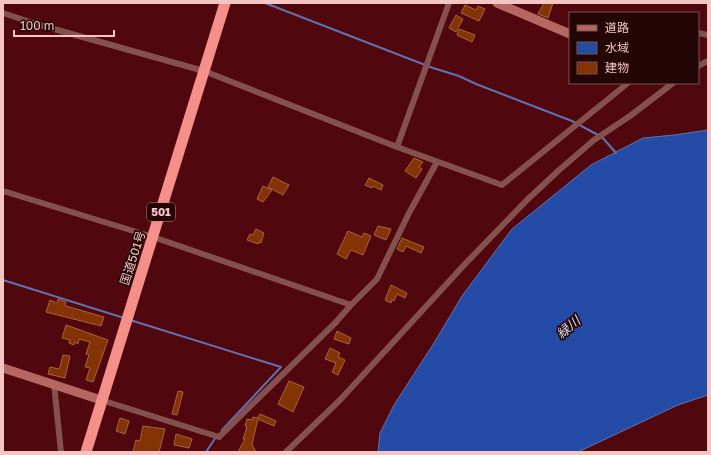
<svg xmlns="http://www.w3.org/2000/svg" width="711" height="455" viewBox="0 0 711 455" font-family="'Golos Text','Noto Sans JP',sans-serif">
<style>
.water{fill:#244ca7;stroke:#6271af}
.lines{fill:none;stroke-linecap:round;stroke-linejoin:round}
.stream{stroke:#6271af;stroke-width:2}
.building{fill:#843304;stroke:#a96243}
.street{stroke:#85514e;stroke-width:6}
.secondary{stroke:#b76762;stroke-width:9}
.highway{stroke:#f48f8a;stroke-width:11}
.labels{text-anchor:middle;stroke-width:3.5;stroke-linejoin:round;paint-order:stroke}
.shield{fill:#240606;stroke:#b58c8a;stroke-width:1}
.shield-label{font-size:11px;font-weight:bold;fill:#f3c6c3}
.street-label{font-size:12px;fill:#f3c6c3;stroke:#240606}
.water-label{font-size:13px;font-style:italic;fill:#d5e2fa;stroke:#240606}
</style>
<rect width="100%" height="100%" fill="#50070d"/>
<path class="water" d="M 708,130 L 708,395 L 678,405 L 578,452 L 378,452 L 380,433 L 394,405 L 434,343 L 462,296 L 512,229 L 591,165 L 643,138 L 674,135 Z"/>
<g class="lines">
<path class="stream" d="M 265,3 L 433,68 L 459,76 L 476,84 L 572,121 L 598,135
M 602,137 L 616,153
M 3,280 L 124,318
M 130,320 L 281,367 L 222,430
M 206,452 L 216,437"/>
</g>
<path class="building" d="M 544,3 L 553,3 L 548,18 L 538,14 Z
M 465,5 L 476,10 L 478,6 L 485,9 L 479,21 L 461,13 Z
M 456,15 L 463,19 L 456,32 L 449,28 Z
M 459,29 L 475,35 L 472,42 L 457,35 Z
M 414,158 L 423,162 L 419,167 L 422,169 L 416,178 L 405,171 Z
M 273,177 L 289,185 L 283,195 L 268,187 Z
M 369,178 L 383,185 L 381,190 L 373,186 L 372,188 L 365,185 Z
M 263,186 L 272,190 L 263,202 L 257,199 Z
M 378,226 L 391,229 L 386,240 L 374,235 Z
M 256,229 L 264,233 L 261,243 L 258,242 L 258,244 L 247,240 L 250,234 L 253,235 Z
M 348,231 L 362,237 L 364,233 L 371,236 L 363,255 L 351,250 L 346,259 L 337,254 Z
M 402,238 L 424,247 L 421,253 L 406,246 L 403,252 L 397,249 Z
M 391,285 L 407,293 L 405,298 L 397,294 L 394,301 L 392,300 L 391,303 L 385,300 Z
M 58,299 L 66,302 L 65,305 L 66,306 L 104,317 L 101,326 L 46,312 L 50,300 L 57,303 Z
M 66,325 L 108,340 L 93,382 L 86,380 L 90,368 L 85,367 L 89,355 L 86,354 L 90,342 L 79,339 L 78,344 L 75,342 L 74,345 L 69,343 L 70,340 L 62,338 Z
M 337,331 L 351,338 L 349,344 L 334,339 Z
M 330,348 L 340,353 L 338,357 L 345,360 L 338,375 L 332,372 L 336,363 L 325,359 Z
M 63,355 L 70,356 L 65,378 L 48,374 L 50,367 L 59,369 L 60,367 Z
M 289,381 L 304,387 L 293,412 L 278,404 Z
M 178,391 L 183,392 L 177,415 L 172,414 Z
M 260,414 L 276,421 L 274,426 L 258,419 L 252,444 L 256,452 L 238,452 L 245,439 L 243,439 L 247,427 L 245,426 L 247,419 L 252,420 L 253,417 L 258,418 Z
M 120,418 L 129,421 L 125,434 L 116,431 Z
M 143,426 L 165,429 L 159,452 L 133,452 L 136,440 L 140,441 Z
M 176,434 L 192,439 L 189,448 L 174,445 Z"/>
<g class="lines">
<path class="street" d="M 3,13 L 36,24 L 204,71 L 397,147 L 502,185 L 628,83
M 698,33 L 708,35
M 698,66 L 708,61
M 397,147 L 449,3
M 3,191 L 153,237 L 351,305
M 54,384 L 61,452
M 101,400 L 219,437 L 336,322 L 351,305 L 377,279 L 409,213 L 437,162
M 286,452 L 340,400 L 465,264 L 527,200 L 558,171 L 594,140 L 630,116 L 673,83"/>
<path class="secondary" d="M 497,3 L 570,34
M 3,368 L 101,400"/>
<path class="highway" d="M 86,452 L 225,3"/>
</g>
<g class="labels">
<rect class="shield" x="147" y="203" width="28" height="18" rx="3"/>
<g class="shield-label">
<text x="161" y="216">501</text>
</g>
<g class="street-label">
<text transform="translate(133 258) rotate(-72)" y="4">国道501号</text>
</g>
<g class="water-label">
<text transform="translate(568 327) rotate(-40)" y="5">緑川</text>
</g>
</g>
<rect width="711" height="455" fill="none" stroke="#f3c6c3" stroke-width="8"/>
<rect x="569" y="12" width="130" height="72" fill="#240606" stroke="#775352"/>
<rect x="577" y="25" width="20" height="6" fill="#b76762" stroke="#775352"/>
<text x="605" y="32" font-size="12" fill="#f3c6c3">道路</text>
<rect x="577" y="42" width="20" height="12" fill="#244ca7" stroke="#775352"/>
<text x="605" y="52" font-size="12" fill="#f3c6c3">水域</text>
<rect x="577" y="62" width="20" height="12" fill="#843304" stroke="#775352"/>
<text x="605" y="72" font-size="12" fill="#f3c6c3">建物</text>
<path d="M14 30v6h100v-6" fill="none" stroke="#f3c6c3" stroke-width="2"/>
<text x="20" y="30" font-size="12" fill="#f3c6c3" stroke="#240606" stroke-width="3" paint-order="stroke">100 m</text>
</svg>
